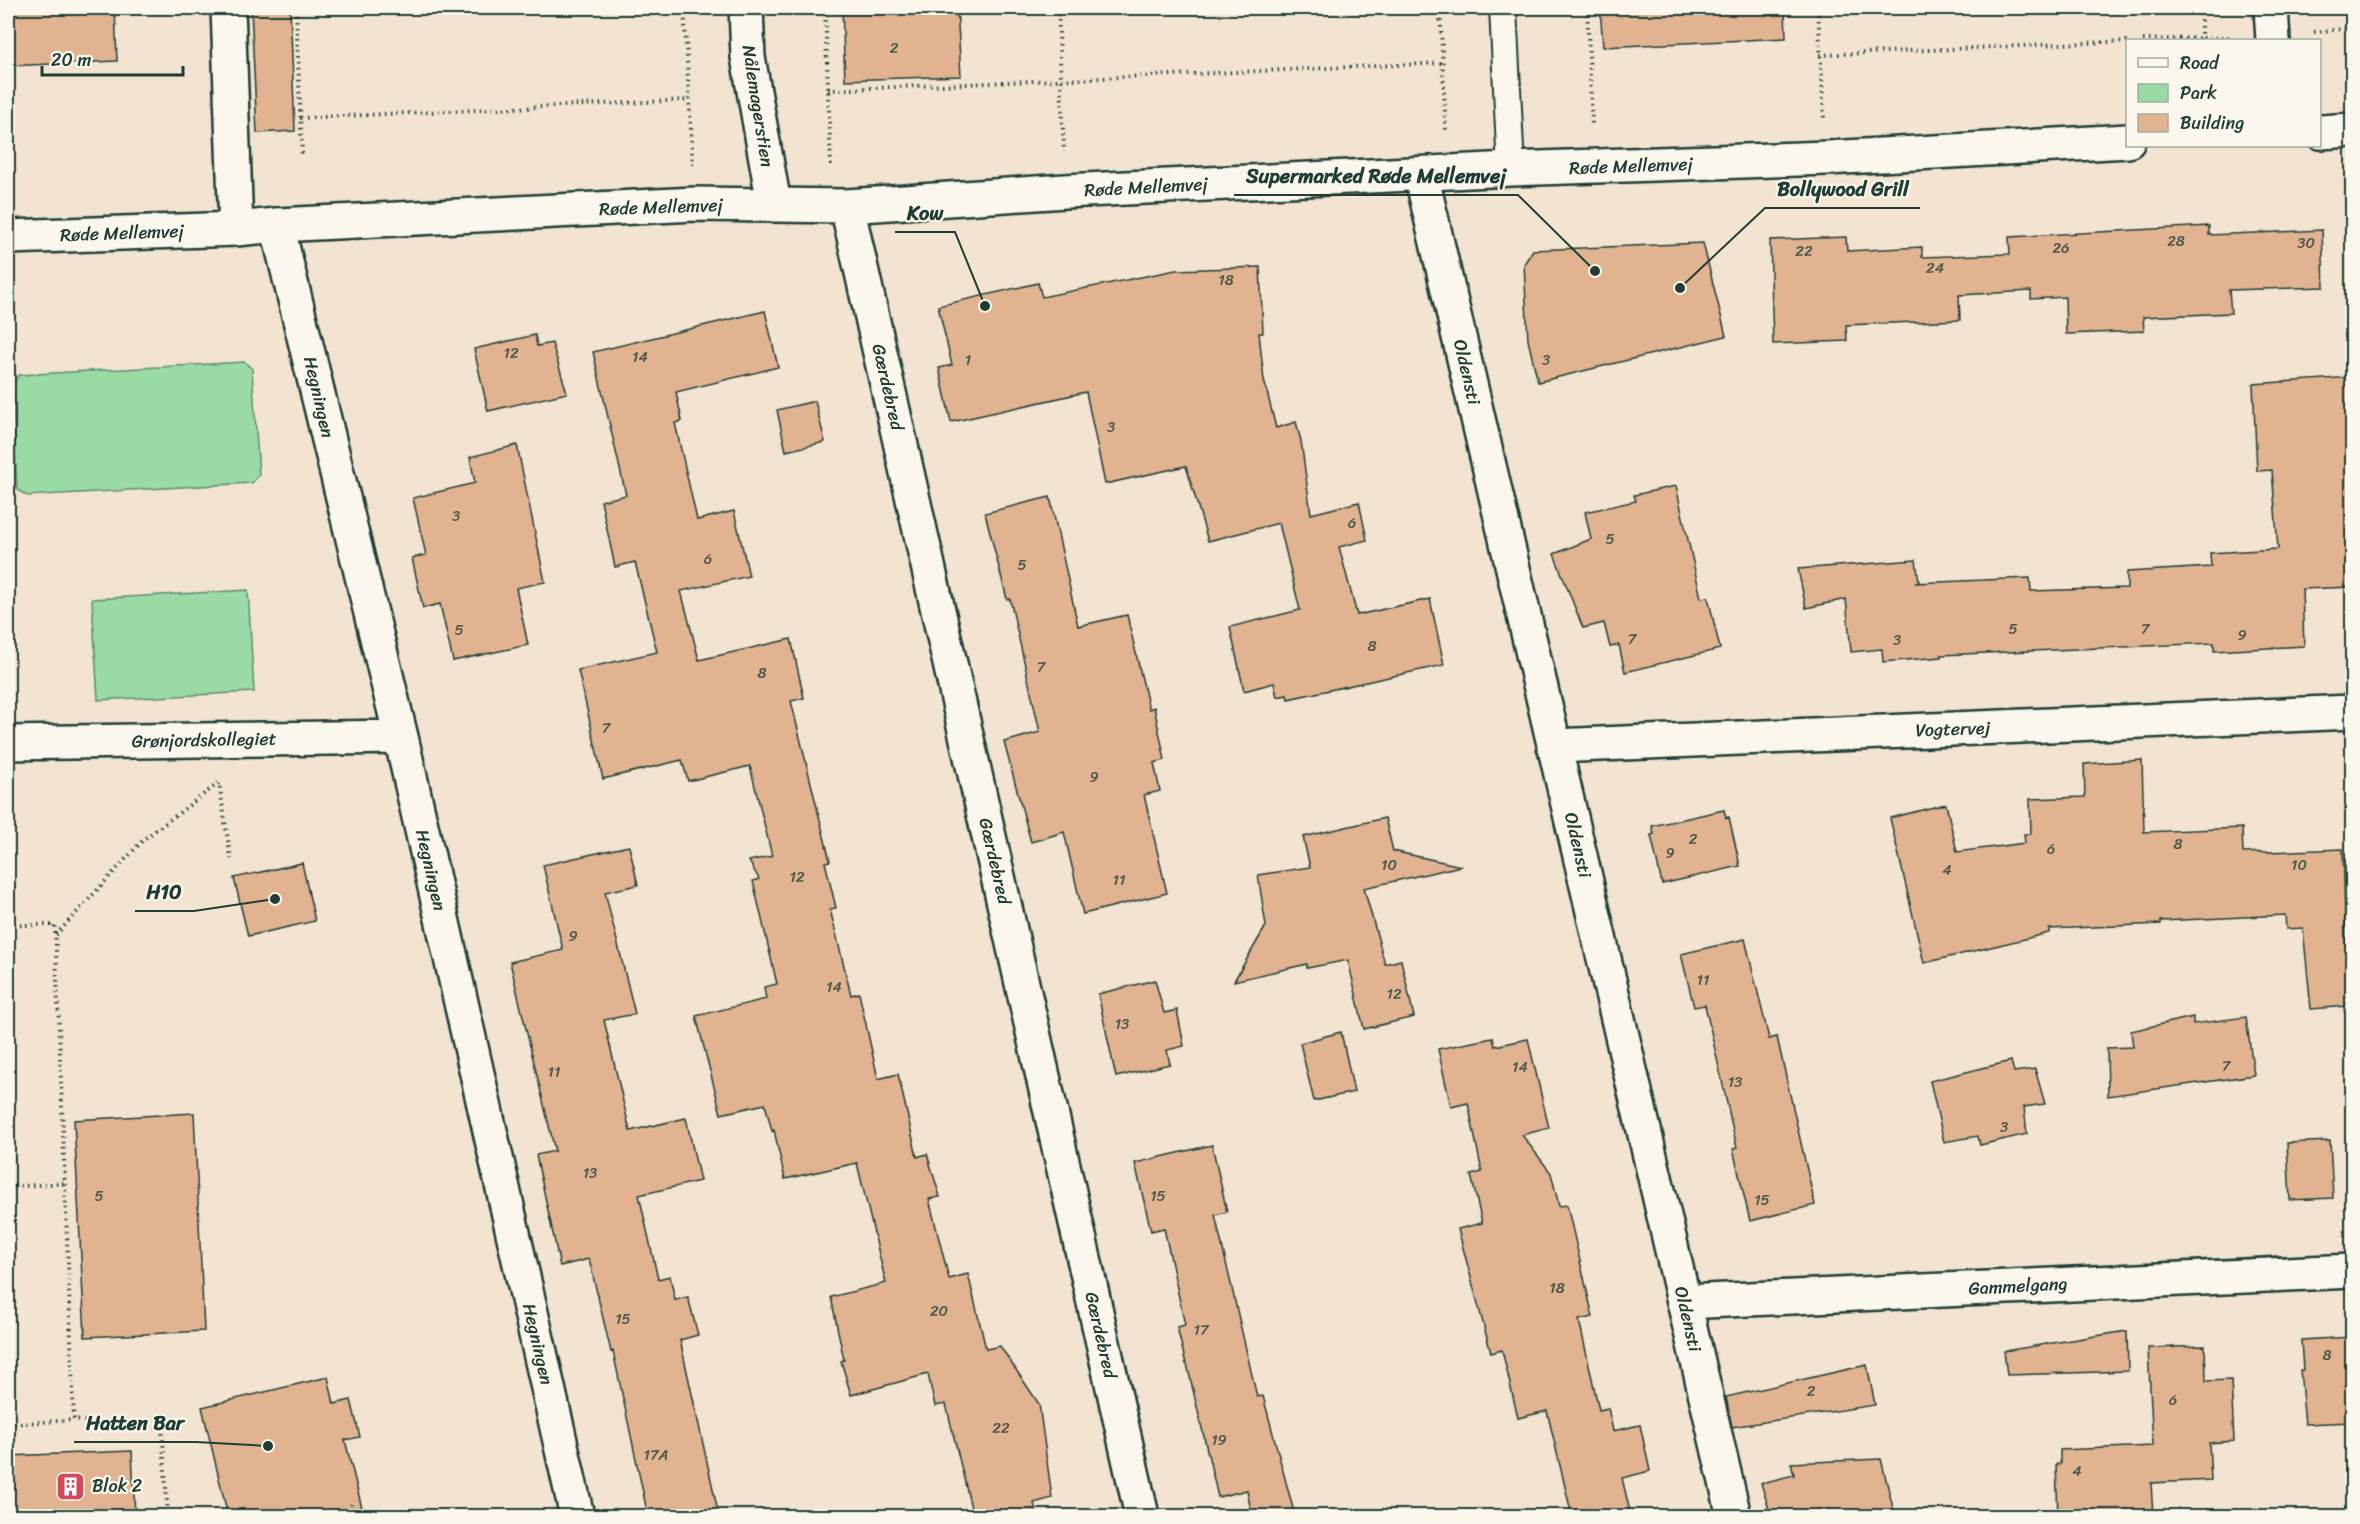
<svg xmlns="http://www.w3.org/2000/svg" width="2360" height="1524" viewBox="0 0 2360 1524" font-family="Sriracha,sans-serif">
<style>
.green{fill:#9adaa4;stroke:#5c8c6c;stroke-width:1.5}
.building{fill:#e1b391;stroke:#1f3d34;stroke-width:1.5}
.lines{fill:none;stroke-linecap:round;stroke-linejoin:round}
.service-casing{stroke:#1f3d34;stroke-width:30}
.minor-casing{stroke:#1f3d34;stroke-width:38}
.tertiary-casing{stroke:#1f3d34;stroke-width:38}
.path{stroke:#1f3d34;stroke-width:4;stroke-dasharray:1.5 4.5;stroke-linecap:butt}
.service{stroke:#fbf7ec;stroke-width:26}
.minor{stroke:#fbf7ec;stroke-width:33}
.tertiary{stroke:#fbf7ec;stroke-width:33}
.labels{text-anchor:middle;stroke-width:4.5;stroke-linejoin:round;paint-order:stroke}
.number-label{font-size:15px;fill:#505a4b}
.street-label{font-size:18px;fill:#1f3d34;stroke:#fbf7ec}
.poi-label{font-size:18px;fill:#1f3d34;stroke:#fbf7ec;text-anchor:start}
.leader{fill:none;stroke:#1f3d34;stroke-width:2}
.callout-dot{fill:#1f3d34;stroke:#fbf7ec;stroke-width:2}
.callout-label{font-size:20px;text-anchor:middle;font-weight:bold;fill:#1f3d34;stroke:#fbf7ec;stroke-width:4.5;stroke-linejoin:round;paint-order:stroke}
</style>
<rect width="100%" height="100%" fill="#f3e3d1"/>
<filter id="ink" filterUnits="userSpaceOnUse"><feTurbulence type="fractalNoise" baseFrequency=".0167" numOctaves="2"/><feDisplacementMap in="SourceGraphic" scale="12" xChannelSelector="R" yChannelSelector="G"/><feConvolveMatrix kernelMatrix="1 2 1 2 8 2 1 2 1" color-interpolation-filters="sRGB"/></filter>
<g filter="url(#ink)">
<path class="green" d="M 245,362 L 252,369 L 259,475 L 252,483 L 27,496 L 17,489 L 12,384 L 19,375 Z
M 248,590 L 254,692 L 98,700 L 92,599 Z"/>
<path class="building" d="M 8,8 L 115,8 L 117,61 L 8,66 Z
M 251,8 L 290,8 L 295,131 L 257,133 Z
M 842,8 L 957,8 L 961,76 L 845,80 Z
M 1600,8 L 1785,8 L 1786,38 L 1603,47 Z
M 2209,226 L 2209,235 L 2322,230 L 2324,287 L 2229,290 L 2231,313 L 2143,317 L 2144,331 L 2066,334 L 2065,297 L 2031,299 L 2031,291 L 1959,295 L 1960,320 L 1846,325 L 1847,341 L 1773,344 L 1770,240 L 1846,237 L 1847,251 L 1922,247 L 1922,257 L 2010,254 L 2009,237 Z
M 1703,243 L 1726,336 L 1538,382 L 1528,340 L 1524,264 L 1533,250 Z
M 1260,267 L 1263,333 L 1259,333 L 1264,380 L 1276,428 L 1296,422 L 1301,441 L 1311,514 L 1359,502 L 1367,540 L 1339,547 L 1357,615 L 1430,599 L 1444,665 L 1288,699 L 1287,695 L 1277,697 L 1274,683 L 1244,691 L 1230,627 L 1300,610 L 1279,523 L 1208,541 L 1186,466 L 1105,484 L 1086,392 L 951,422 L 939,368 L 952,365 L 938,306 L 1038,283 L 1042,297 L 1176,270 Z
M 765,311 L 778,367 L 676,392 L 682,421 L 675,423 L 697,520 L 734,511 L 749,576 L 681,591 L 699,660 L 791,639 L 804,698 L 791,701 L 830,861 L 825,862 L 836,908 L 830,909 L 851,995 L 859,993 L 878,1079 L 898,1074 L 917,1157 L 927,1154 L 940,1197 L 929,1199 L 949,1279 L 968,1274 L 986,1349 L 1000,1346 L 1039,1404 L 1052,1498 L 1034,1503 L 1037,1516 L 973,1516 L 946,1404 L 935,1406 L 928,1374 L 851,1395 L 841,1361 L 844,1360 L 831,1297 L 886,1283 L 857,1163 L 785,1179 L 774,1130 L 772,1131 L 765,1104 L 721,1114 L 696,1016 L 766,999 L 764,987 L 777,984 L 753,881 L 759,879 L 749,861 L 772,856 L 750,766 L 688,781 L 682,760 L 603,779 L 578,670 L 657,652 L 635,562 L 615,567 L 601,501 L 626,495 L 593,352 Z
M 535,335 L 537,346 L 552,343 L 567,393 L 488,411 L 474,349 Z
M 2352,377 L 2352,587 L 2302,589 L 2304,646 L 2214,651 L 2214,643 L 1941,655 L 1941,657 L 1883,662 L 1882,649 L 1851,652 L 1846,599 L 1806,608 L 1798,569 L 1916,560 L 1919,582 L 1915,583 L 2030,578 L 2031,591 L 2127,588 L 2127,572 L 2211,567 L 2210,553 L 2278,549 L 2272,470 L 2257,471 L 2253,384 Z
M 815,401 L 825,442 L 786,451 L 777,410 Z
M 517,445 L 545,582 L 516,588 L 528,645 L 453,661 L 440,604 L 423,608 L 412,558 L 426,555 L 413,498 L 475,483 L 470,457 Z
M 1676,486 L 1701,598 L 1708,597 L 1720,649 L 1625,672 L 1619,645 L 1610,647 L 1604,623 L 1583,628 L 1554,554 L 1591,539 L 1585,512 L 1636,501 L 1634,495 Z
M 1050,497 L 1078,626 L 1127,615 L 1149,709 L 1154,707 L 1165,760 L 1154,763 L 1160,791 L 1144,795 L 1167,893 L 1083,914 L 1064,832 L 1031,842 L 1004,742 L 1040,732 L 1010,599 L 1007,599 L 985,513 Z
M 2142,760 L 2144,832 L 2242,828 L 2243,853 L 2343,849 L 2348,1006 L 2311,1009 L 2303,928 L 2286,929 L 2285,915 L 2161,921 L 2161,924 L 2049,929 L 2049,933 L 1924,963 L 1890,818 L 1946,804 L 1957,852 L 2025,843 L 2024,834 L 2031,834 L 2030,799 L 2085,797 L 2084,764 Z
M 1724,810 L 1726,818 L 1729,817 L 1740,866 L 1662,884 L 1651,835 L 1654,834 L 1652,826 Z
M 1385,818 L 1393,851 L 1461,866 L 1364,888 L 1385,964 L 1401,960 L 1414,1017 L 1364,1029 L 1348,960 L 1307,968 L 1307,964 L 1234,981 L 1266,926 L 1258,875 L 1310,867 L 1303,837 Z
M 629,846 L 638,885 L 605,892 L 635,1014 L 604,1020 L 630,1131 L 686,1118 L 700,1181 L 639,1195 L 658,1279 L 670,1276 L 675,1300 L 688,1297 L 698,1335 L 680,1340 L 719,1516 L 648,1516 L 613,1351 L 611,1352 L 589,1259 L 560,1266 L 536,1155 L 555,1151 L 510,962 L 563,950 L 543,865 Z
M 302,863 L 315,921 L 248,936 L 234,878 Z
M 1745,939 L 1769,1039 L 1777,1037 L 1815,1205 L 1750,1221 L 1733,1149 L 1737,1148 L 1705,1005 L 1694,1007 L 1681,954 Z
M 1155,980 L 1164,1013 L 1177,1010 L 1184,1046 L 1167,1050 L 1170,1064 L 1116,1077 L 1098,994 Z
M 2193,1017 L 2193,1024 L 2246,1017 L 2254,1075 L 2108,1096 L 2107,1048 L 2133,1047 L 2131,1031 Z
M 1341,1032 L 1354,1092 L 1314,1101 L 1300,1043 Z
M 1493,1038 L 1495,1046 L 1528,1039 L 1549,1128 L 1522,1135 L 1551,1173 L 1559,1206 L 1567,1205 L 1593,1317 L 1579,1320 L 1599,1410 L 1608,1408 L 1613,1431 L 1640,1425 L 1650,1471 L 1622,1478 L 1631,1516 L 1572,1516 L 1547,1411 L 1518,1418 L 1502,1350 L 1491,1353 L 1458,1229 L 1482,1223 L 1471,1175 L 1482,1172 L 1468,1103 L 1451,1107 L 1438,1049 Z
M 2011,1061 L 2014,1072 L 2035,1069 L 2045,1104 L 2024,1107 L 2027,1134 L 1980,1145 L 1978,1136 L 1944,1142 L 1930,1081 Z
M 194,1113 L 204,1331 L 85,1337 L 74,1120 Z
M 2330,1141 L 2333,1198 L 2290,1200 L 2287,1143 Z
M 1212,1145 L 1227,1212 L 1215,1215 L 1257,1397 L 1263,1396 L 1295,1516 L 1252,1516 L 1247,1490 L 1218,1497 L 1187,1364 L 1186,1364 L 1177,1327 L 1185,1325 L 1164,1228 L 1151,1231 L 1135,1163 Z
M 2127,1331 L 2128,1371 L 2007,1375 L 2004,1351 Z
M 2352,1337 L 2352,1422 L 2305,1424 L 2300,1370 L 2303,1370 L 2301,1340 Z
M 2205,1346 L 2206,1381 L 2231,1380 L 2234,1441 L 2209,1443 L 2211,1480 L 2151,1483 L 2153,1516 L 2058,1516 L 2056,1464 L 2060,1464 L 2060,1450 L 2153,1446 L 2148,1348 Z
M 1867,1365 L 1875,1405 L 1732,1427 L 1726,1397 Z
M 328,1377 L 334,1404 L 351,1400 L 360,1437 L 345,1440 L 364,1516 L 228,1516 L 202,1407 Z
M 132,1451 L 135,1516 L 8,1516 L 8,1456 Z
M 1881,1459 L 1895,1516 L 1771,1516 L 1761,1483 L 1794,1475 L 1791,1463 Z"/>
<g class="lines">
<defs>
<path id="service" d="M 1503,8 L 1511,169"/>
<path id="minor" d="M 228,8 L 236,229
M 746,8 L 748,57 L 774,204
M 2271,8 L 2273,40
M 1421,174 L 1734,1516
M 847,206 L 1142,1516
M 277,225 L 401,737 L 577,1516
M 8,743 L 401,737
M 1554,746 L 2352,712
M 1684,1302 L 2352,1271"/>
<path id="tertiary" d="M 2320,132 L 2352,130
M 8,237 L 236,229 L 277,225 L 695,204 L 847,206 L 1065,191 L 1511,169 L 1827,158 L 2128,141"/>
</defs>
<use href="#service" class="service-casing"/>
<use href="#minor" class="minor-casing"/>
<use href="#tertiary" class="tertiary-casing"/>
<path class="path" d="M 296,8 L 302,155
M 684,8 L 693,165
M 825,8 L 831,165
M 1058,8 L 1064,152
M 1440,8 L 1446,133
M 1587,8 L 1592,125
M 1818,8 L 1824,118
M 2201,8 L 2201,40
M 2314,32 L 2352,28
M 2143,40 L 2232,37
M 1820,55 L 2128,41
M 828,90 L 1443,63
M 300,118 L 689,100
M 8,925 L 55,925 L 74,1420 L 162,1428 L 168,1516
M 56,935 L 144,839 L 219,783 L 231,859
M 8,1187 L 65,1183
M 8,1424 L 74,1420
M 347,1516 L 351,1504"/>
<use href="#service" class="service"/>
<use href="#minor" class="minor"/>
<use href="#tertiary" class="tertiary"/>
</g>
</g>
<defs>
<symbol id="building-square" viewBox="-11 -11 22 22"><rect x="-9" y="-9" width="18" height="18" rx="4" fill="#d1495b" stroke="#fbf7ec"/><path d="M-4-6H4V6H1V3H-1V6H-4ZM-2.5-4.3h1.7v1.8h-1.7ZM.8-4.3h1.7v1.8H.8ZM-2.5-1h1.7V.8h-1.7ZM.8-1h1.7V.8H.8Z" fill="#fff"/></symbol>
</defs>
<g fill-rule="evenodd">
<use href="#building-square" x="54" y="1470" width="33" height="33"/>
</g>
<g class="labels">
<g class="number-label">
<text x="894" y="53">2</text>
<text x="2176" y="246">28</text>
<text x="2306" y="248">30</text>
<text x="2061" y="253">26</text>
<text x="1804" y="256">22</text>
<text x="1935" y="273">24</text>
<text x="1226" y="285">18</text>
<text x="511" y="358">12</text>
<text x="640" y="362">14</text>
<text x="968" y="365">1</text>
<text x="1546" y="365">3</text>
<text x="1111" y="432">3</text>
<text x="456" y="521">3</text>
<text x="1352" y="528">6</text>
<text x="1610" y="544">5</text>
<text x="708" y="564">6</text>
<text x="1022" y="570">5</text>
<text x="2013" y="634">5</text>
<text x="2145" y="634">7</text>
<text x="459" y="635">5</text>
<text x="2242" y="640">9</text>
<text x="1632" y="644">7</text>
<text x="1897" y="645">3</text>
<text x="1372" y="651">8</text>
<text x="1041" y="672">7</text>
<text x="762" y="678">8</text>
<text x="606" y="733">7</text>
<text x="1094" y="782">9</text>
<text x="1693" y="844">2</text>
<text x="2178" y="849">8</text>
<text x="2051" y="854">6</text>
<text x="1670" y="858">9</text>
<text x="1389" y="870">10</text>
<text x="2299" y="870">10</text>
<text x="1947" y="875">4</text>
<text x="797" y="882">12</text>
<text x="1119" y="885">11</text>
<text x="573" y="941">9</text>
<text x="1703" y="985">11</text>
<text x="834" y="992">14</text>
<text x="1394" y="999">12</text>
<text x="1122" y="1029">13</text>
<text x="2226" y="1071">7</text>
<text x="1520" y="1072">14</text>
<text x="554" y="1077">11</text>
<text x="1735" y="1087">13</text>
<text x="2004" y="1132">3</text>
<text x="590" y="1178">13</text>
<text x="99" y="1201">5</text>
<text x="1158" y="1201">15</text>
<text x="1762" y="1205">15</text>
<text x="1557" y="1293">18</text>
<text x="939" y="1316">20</text>
<text x="623" y="1324">15</text>
<text x="1201" y="1335">17</text>
<text x="2327" y="1360">8</text>
<text x="1811" y="1396">2</text>
<text x="2173" y="1405">6</text>
<text x="1001" y="1433">22</text>
<text x="1219" y="1445">19</text>
<text x="656" y="1460">17A</text>
<text x="2077" y="1476">4</text>
</g>
<g class="street-label">
<text transform="translate(758 106) rotate(81)" y="6">Nålemagerstien</text>
<text transform="translate(1631 166) rotate(-2)" y="6">Røde Mellemvej</text>
<text transform="translate(1146 187) rotate(-3)" y="6">Røde Mellemvej</text>
<text transform="translate(661 207) rotate(-2)" y="6">Røde Mellemvej</text>
<text transform="translate(122 233) rotate(-2)" y="6">Røde Mellemvej</text>
<text transform="translate(1467 372) rotate(77)" y="6">Oldensti</text>
<text transform="translate(888 387) rotate(77)" y="6">Gærdebred</text>
<text transform="translate(319 397) rotate(77)" y="6">Hegningen</text>
<text transform="translate(1953 729) rotate(-2)" y="6">Vogtervej</text>
<text transform="translate(204 740) rotate(-1)" y="6">Grønjordskollegiet</text>
<text transform="translate(1578 845) rotate(77)" y="6">Oldensti</text>
<text transform="translate(995 861) rotate(77)" y="6">Gærdebred</text>
<text transform="translate(431 870) rotate(77)" y="6">Hegningen</text>
<text transform="translate(2018 1286) rotate(-3)" y="6">Gammelgang</text>
<text transform="translate(1688 1319) rotate(77)" y="6">Oldensti</text>
<text transform="translate(1101 1335) rotate(77)" y="6">Gærdebred</text>
<text transform="translate(538 1344) rotate(77)" y="6">Hegningen</text>
</g>
<g class="poi-label">
<text x="92" y="1492">Blok 2</text>
</g>
</g>
<path class="leader" d="M1595 271L1518 195H1234M1680 288L1765 208H1920M985 306L955 232H895M275 899L194 911H135M268 1446L196 1442H74"/>
<g class="callout-dot">
<circle cx="1595" cy="271" r="6"/>
<circle cx="1680" cy="288" r="6"/>
<circle cx="985" cy="306" r="6"/>
<circle cx="275" cy="899" r="6"/>
<circle cx="268" cy="1446" r="6"/>
</g>
<g class="callout-label">
<text x="1376" y="183">Supermarked Røde Mellemvej</text>
<text x="1843" y="196">Bollywood Grill</text>
<text x="925" y="220">Kow</text>
<text x="164" y="899">H10</text>
<text x="135" y="1430">Hatten Bar</text>
</g>
<rect width="2360" height="1524" fill="none" stroke="#fbf7ec" stroke-width="30"/>
<rect x="15" y="15" width="2330" height="1494" fill="none" stroke="#1f3d34" stroke-width="2" filter="url(#ink)"/>
<rect x="2126" y="39" width="195" height="108" fill="#fbf7ec" stroke="#a3ada2" stroke-width="1.5"/>
<rect x="2138" y="58" width="30" height="9" fill="#fbf7ec" stroke="#a3ada2" stroke-width="1.5"/>
<text x="2180" y="69" font-size="18" fill="#1f3d34">Road</text>
<rect x="2138" y="84" width="30" height="18" fill="#9adaa4" stroke="#a3ada2" stroke-width="1.5"/>
<text x="2180" y="99" font-size="18" fill="#1f3d34">Park</text>
<rect x="2138" y="114" width="30" height="18" fill="#e1b391" stroke="#a3ada2" stroke-width="1.5"/>
<text x="2180" y="129" font-size="18" fill="#1f3d34">Building</text>
<path d="M42 66v9h141v-9" fill="none" stroke="#1f3d34" stroke-width="3"/>
<text x="51" y="66" font-size="18" fill="#1f3d34" stroke="#fbf7ec" stroke-width="4.5" paint-order="stroke">20 m</text>
</svg>
